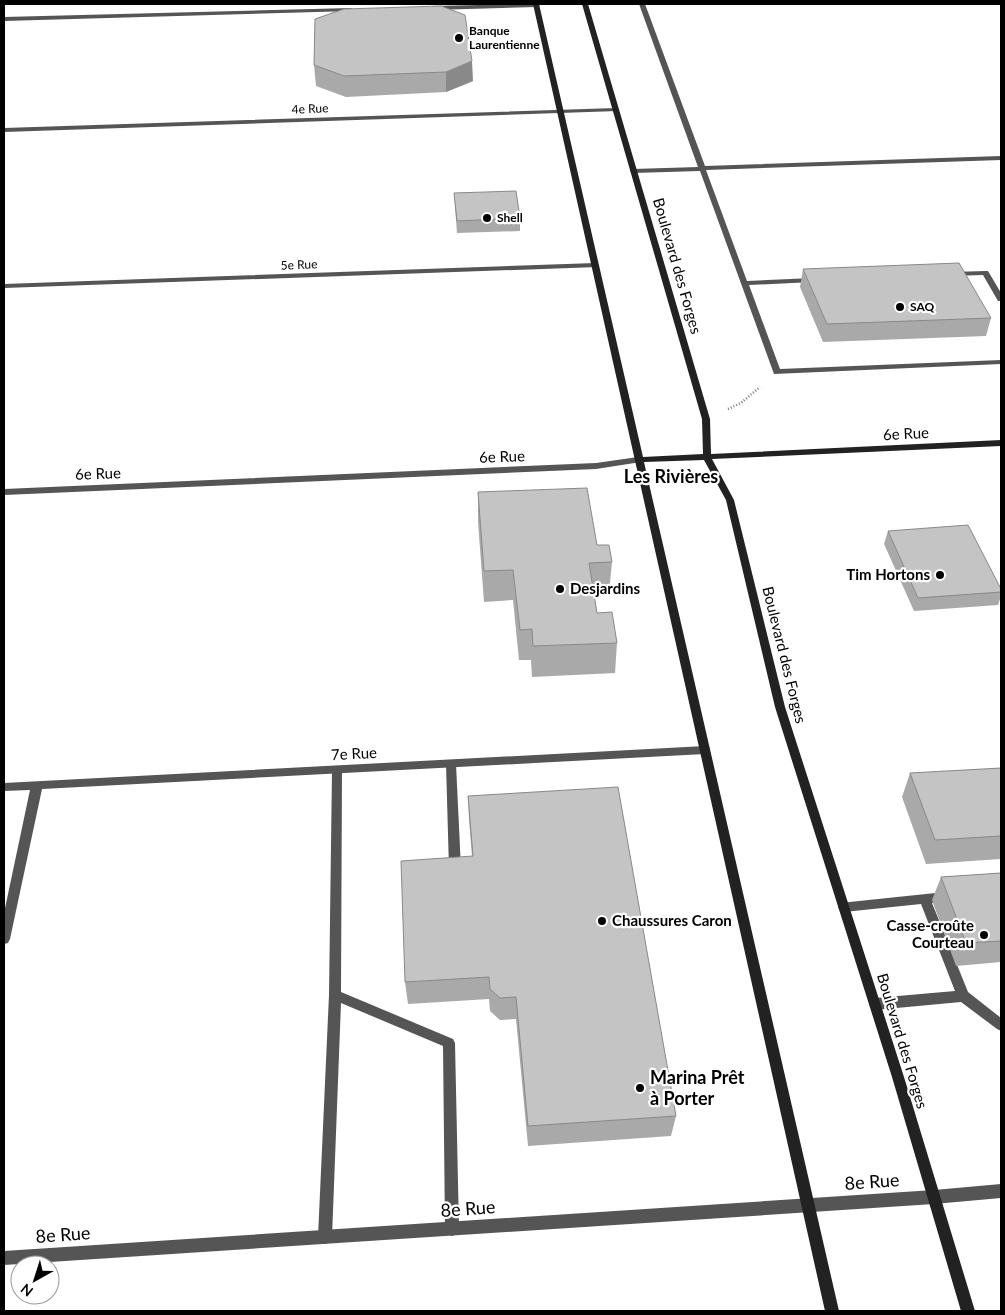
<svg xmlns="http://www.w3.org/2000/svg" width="1005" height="1315" viewBox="0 0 1005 1315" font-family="Lato,sans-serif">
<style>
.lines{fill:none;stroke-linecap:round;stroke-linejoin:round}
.path{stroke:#777;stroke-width:2.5;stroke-dasharray:1 2;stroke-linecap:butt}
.lane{fill:#555;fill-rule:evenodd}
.street{fill:#555;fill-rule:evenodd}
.secondary{fill:#222;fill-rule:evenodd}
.wall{fill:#a9a9a9}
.shaded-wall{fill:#898989}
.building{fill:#c4c4c4;stroke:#898989}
.poi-dot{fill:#000;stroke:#fff;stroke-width:2}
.labels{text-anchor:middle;stroke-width:4.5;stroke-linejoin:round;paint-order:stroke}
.far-poi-label{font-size:12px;font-weight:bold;fill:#000;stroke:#fff;text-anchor:start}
.far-street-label{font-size:12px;fill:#000;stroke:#fff}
.street-label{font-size:15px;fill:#000;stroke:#fff}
.poi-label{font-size:15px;font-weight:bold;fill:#000;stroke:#fff;text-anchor:end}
.quarter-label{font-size:18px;font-weight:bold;fill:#000;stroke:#fff}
.near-poi-label{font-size:18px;font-weight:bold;fill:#000;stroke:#fff;text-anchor:start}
.near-street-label{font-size:18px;fill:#000;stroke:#fff}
</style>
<rect width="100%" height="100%" fill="#fff"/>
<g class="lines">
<path class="path" d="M 728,409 L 741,403 L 760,387"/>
<path class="lane" d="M 639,4 L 645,4 L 705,166 L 1001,156 L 1001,160 L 706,170 L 747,281 L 813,278 L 817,280 L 813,282 L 749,285 L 780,369 L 1001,360 L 1001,364 L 774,374 L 700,171 L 633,173 L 630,171 L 633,169 L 698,167 Z
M 985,271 L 988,271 L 1001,293 L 1001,301 L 998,301 L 983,275 L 952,276 L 948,274 L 952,272 Z
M 451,760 L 455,761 L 456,764 L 461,869 L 459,872 L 455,874 L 451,872 L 449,869 L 446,764 L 447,761 Z
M 337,766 L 341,767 L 342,770 L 341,992 L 453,1039 L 455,1043 L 459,1229 L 457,1234 L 452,1236 L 447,1234 L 445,1229 L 443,1046 L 341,1003 L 332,1237 L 330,1242 L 325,1244 L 320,1242 L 318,1237 L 329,995 L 332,770 L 333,767 Z
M 945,892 L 949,894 L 951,897 L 949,900 L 932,903 L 968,992 L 1001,1018 L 1001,1031 L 997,1029 L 961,1002 L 875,1010 L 871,1008 L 869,1004 L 871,1000 L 875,998 L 955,991 L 921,904 L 844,912 L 840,911 L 838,907 L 840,903 Z
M 1001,1184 L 1001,1198 L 934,1204 L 929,1202 L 927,1197 L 929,1192 L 934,1190 Z"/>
<path class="street" d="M 524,4 L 540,5 L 537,7 L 433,10 L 430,8 L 433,6 Z
M 351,8 L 354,10 L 353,11 L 4,21 L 4,17 Z
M 616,108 L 618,109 L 618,111 L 4,132 L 4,128 Z
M 595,263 L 599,265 L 598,267 L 4,288 L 4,284 Z
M 638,457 L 642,460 L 641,462 L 596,469 L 4,495 L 4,489 L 596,463 Z
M 705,746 L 709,747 L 710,750 L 709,753 L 705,754 L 42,789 L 10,939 L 8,943 L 4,944 L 4,913 L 30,790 L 4,791 L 4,783 Z
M 934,1190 L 939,1192 L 941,1197 L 939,1202 L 934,1204 L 4,1265 L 4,1251 Z"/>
<path class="secondary" d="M 533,4 L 539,4 L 643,457 L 703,454 L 702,419 L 582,4 L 588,4 L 710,419 L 711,454 L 1001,440 L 1001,446 L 712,459 L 734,500 L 785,707 L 904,1077 L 975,1311 L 961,1311 L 892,1077 L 775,707 L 726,500 L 704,460 L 644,462 L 839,1311 L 825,1311 Z"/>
</g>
<path class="wall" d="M 315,19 L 473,81 L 446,92 L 346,97 L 316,86 L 314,65 Z
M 454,193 L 520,218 L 520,231 L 457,233 Z
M 803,269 L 991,318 L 986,336 L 823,342 L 800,287 Z
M 478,492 L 597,545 L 612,562 L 609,593 L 594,594 L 597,613 L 617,643 L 615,673 L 532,677 L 531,660 L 519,660 L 513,600 L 484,602 L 478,522 Z
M 888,531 L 1001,589 L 1001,596 L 998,605 L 914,611 L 884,544 Z
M 1001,768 L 1001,859 L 926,864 L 902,797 L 910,773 Z
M 468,796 L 676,1116 L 671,1136 L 528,1146 L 516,1019 L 500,1020 L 490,1011 L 489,999 L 408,1004 L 405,982 L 472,856 L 469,820 Z
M 1001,873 L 1001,962 L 956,966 L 932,900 L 941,877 Z"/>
<path class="shaded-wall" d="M 472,61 L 473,81 L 446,92 L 446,72 Z"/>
<path class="building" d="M 441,6 L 465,15 L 472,61 L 446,72 L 344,76 L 314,65 L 315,19 L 344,9 Z
M 516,191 L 520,218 L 457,221 L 454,193 Z
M 959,263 L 991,318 L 827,324 L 803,269 Z
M 587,488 L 597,545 L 609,545 L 612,562 L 589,563 L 597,613 L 612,612 L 617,643 L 533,646 L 532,629 L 520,630 L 513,570 L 484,571 L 478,492 Z
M 968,525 L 1001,589 L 1001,592 L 918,598 L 888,531 Z
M 1001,768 L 1001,836 L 935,840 L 910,773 Z
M 618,787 L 676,1116 L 528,1126 L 516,997 L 500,998 L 490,989 L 489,977 L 405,982 L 401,861 L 473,856 L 468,796 Z
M 1001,873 L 1001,941 L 966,943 L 941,877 Z"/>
<g class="poi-dot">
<circle cx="459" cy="38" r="5"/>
<circle cx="487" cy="218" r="5"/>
<circle cx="900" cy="307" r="5"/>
<circle cx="940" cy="575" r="5"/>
<circle cx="560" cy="589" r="5"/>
<circle cx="602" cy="921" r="5"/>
<circle cx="984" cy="935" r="5"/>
<circle cx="640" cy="1088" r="5"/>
</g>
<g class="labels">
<g class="far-poi-label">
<text x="469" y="35">Banque<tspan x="469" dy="14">Laurentienne</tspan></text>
<text x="497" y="222">Shell</text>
<text x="910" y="311">SAQ</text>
</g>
<g class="far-street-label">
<text transform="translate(310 109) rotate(-2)" y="4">4e Rue</text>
<text transform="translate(299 265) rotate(-2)" y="4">5e Rue</text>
</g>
<g class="street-label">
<text transform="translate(677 266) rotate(74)" y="5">Boulevard des Forges</text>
<text transform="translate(906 434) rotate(-3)" y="5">6e Rue</text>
<text transform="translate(502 457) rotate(-2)" y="5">6e Rue</text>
<text transform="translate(98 474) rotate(-2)" y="5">6e Rue</text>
<text transform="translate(784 655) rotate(76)" y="5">Boulevard des Forges</text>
<text transform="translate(354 754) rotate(-3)" y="5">7e Rue</text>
<text transform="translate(902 1041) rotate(73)" y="5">Boulevard des Forges</text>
</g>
<g class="poi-label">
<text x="930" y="580">Tim Hortons</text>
<text x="570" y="594" text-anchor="start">Desjardins</text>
<text x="612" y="926" text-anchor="start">Chaussures Caron</text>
<text x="974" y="931">Casse-croûte<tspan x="974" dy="17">Courteau</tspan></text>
</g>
<g class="quarter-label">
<text x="671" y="483">Les Rivières</text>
</g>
<g class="near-poi-label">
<text x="650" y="1084">Marina Prêt<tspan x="650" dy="21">à Porter</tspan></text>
</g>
<g class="near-street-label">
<text transform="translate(872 1182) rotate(-4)" y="6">8e Rue</text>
<text transform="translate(468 1209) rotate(-4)" y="6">8e Rue</text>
<text transform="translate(63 1235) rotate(-4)" y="6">8e Rue</text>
</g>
</g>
<rect width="1005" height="1315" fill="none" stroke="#000000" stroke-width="10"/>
<g transform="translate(35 1280) rotate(219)"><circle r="24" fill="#ffffff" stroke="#999999"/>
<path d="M0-4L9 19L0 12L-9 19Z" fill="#000000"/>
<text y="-8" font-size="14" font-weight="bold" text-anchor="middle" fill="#000000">N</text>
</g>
</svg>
